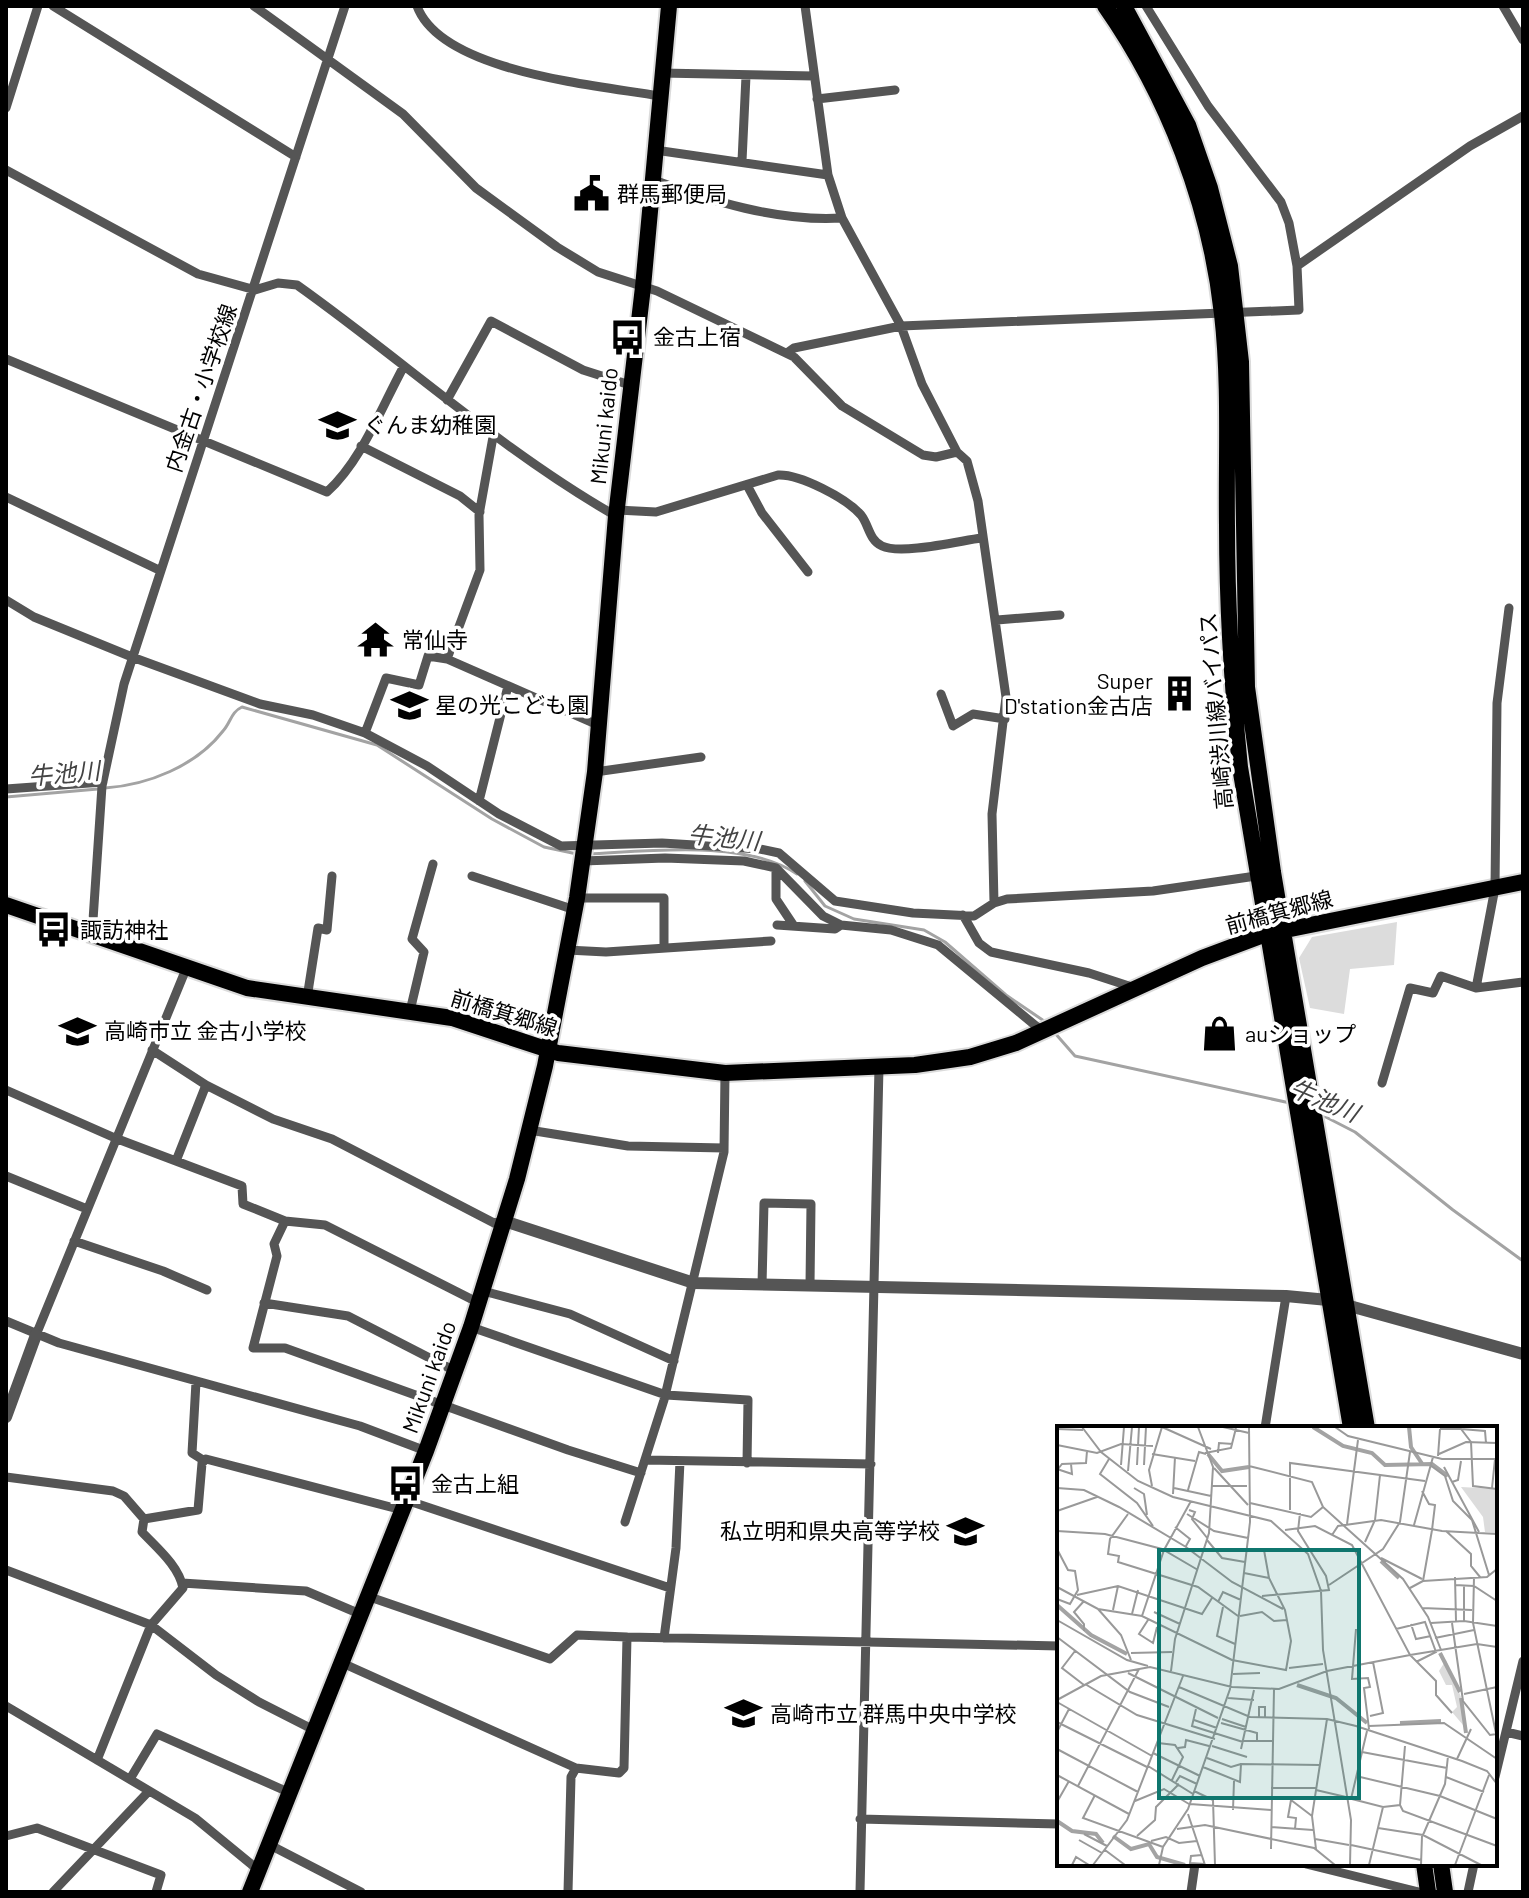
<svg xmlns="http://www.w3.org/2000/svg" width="1529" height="1898" viewBox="0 0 1529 1898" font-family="Barlow,'Noto Sans JP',sans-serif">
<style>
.grass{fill:#dcdcdc}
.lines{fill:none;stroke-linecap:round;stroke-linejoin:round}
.stream{stroke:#a3a3a3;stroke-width:3}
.primary-casing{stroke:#dbdbdb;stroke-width:20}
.minor{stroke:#555;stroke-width:9}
.tertiary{stroke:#555;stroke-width:12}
.primary{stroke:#000;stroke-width:16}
.labels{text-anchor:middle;stroke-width:7;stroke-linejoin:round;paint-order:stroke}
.poi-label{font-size:22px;fill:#000;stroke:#fff;text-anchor:start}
.street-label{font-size:22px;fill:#000;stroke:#fff}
.water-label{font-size:24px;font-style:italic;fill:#444;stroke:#fff}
.inset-river{fill:none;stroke:#a3a3a3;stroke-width:4}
.inset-road{fill:none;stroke:#999;stroke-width:2}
.view{fill:#0f766e;fill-opacity:0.15;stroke:#0f766e;stroke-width:4}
.inset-edge{fill:none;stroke:#000;stroke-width:4}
</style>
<rect width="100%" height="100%" fill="#fff"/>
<path class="grass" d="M 1397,922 L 1394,965 L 1350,969 L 1344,1014 L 1310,1008 L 1299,958 L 1312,937 Z"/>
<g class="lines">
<path class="stream" d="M 105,788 C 148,785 196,766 223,731 C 231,722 231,712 242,707 L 377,745 L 492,819 L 544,847 L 577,854
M 6,797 L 98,789
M 589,854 C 649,851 745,839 797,874
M 805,881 L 825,906 L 854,919 L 924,930 L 945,942 L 1006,995 L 1047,1023
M 1054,1032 L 1075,1056 L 1290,1103
M 1320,1114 L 1355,1132 L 1453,1210 L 1523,1261"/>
<defs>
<path id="primary" d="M 1105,6 C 1168,96 1210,205 1222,314 C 1230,384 1226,456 1227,526 C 1227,607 1232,687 1240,767 L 1351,1428
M 1124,6 L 1188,125 L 1210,188 L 1230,266 L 1241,362 L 1247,687 L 1273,872 L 1367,1428
M 6,905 L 247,988 L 452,1018 L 558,1053 L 725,1073 L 915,1065 L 970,1057 L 1016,1043 L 1202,958 L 1266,934 L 1523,882
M 1424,1864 L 1428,1892
M 1441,1864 L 1445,1892
M 250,1892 L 426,1451 L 471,1327 L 517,1179 L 545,1066 L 577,898 L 595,772 L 616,516 L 643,287 L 669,6"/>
</defs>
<use href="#primary" class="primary-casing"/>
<path class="minor" d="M 53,6 L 296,157
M 254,6 L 403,114 L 476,188 L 557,247 L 598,272 L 657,291 L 794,357 L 842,406 L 923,455 L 936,457 L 957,452
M 417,6 C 441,72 596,85 659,96
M 1503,6 L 1523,40
M 661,73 L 814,76
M 817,99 L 895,90
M 6,108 L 38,6
M 655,150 L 828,175
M 742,161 L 746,76
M 6,170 L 198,274 L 255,290 L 278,283 L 297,285 C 404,361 502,451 616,516
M 651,179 C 711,201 778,222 842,218
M 1297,266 L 1470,146 L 1523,116
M 787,353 L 794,348 L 901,326 L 1299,310 L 1297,266 L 1289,223 L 1281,202 L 1208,106 L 1146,6
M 6,359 L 327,492 C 362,460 381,408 404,366
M 447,400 L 491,321 L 583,370 L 630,385
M 493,437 L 479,515 L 480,570 L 447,659 L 600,726
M 361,446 L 460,496 L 480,512
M 747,485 L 762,513 L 808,572
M 6,497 L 159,570
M 617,510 L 656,512 L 778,475 C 800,474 846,498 861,515 C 869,525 869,540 882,546 C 901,555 959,541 981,538
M 6,600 L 34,617 L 132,657 L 260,704 L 313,715 L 365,733 L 427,766 L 499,814 L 561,846 L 662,843 L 760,849 L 779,853 L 835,901 L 913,913 L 974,916 L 994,903 L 992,814 L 1006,697 L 978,501 L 967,461 L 957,452 L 922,384 L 901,326 L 842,218 L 828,175 L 805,6
M 1509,608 L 1497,703 L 1495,888 L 1476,988 L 1523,982
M 997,620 L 1060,615
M 941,694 L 953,726 L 973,714 L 1005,719
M 365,733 L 386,678 L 419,685 L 428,656 L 447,659
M 595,772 L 701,757
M 6,789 L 103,782
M 479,801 L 508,686
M 583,861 L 665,858 L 744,861 L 776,868 L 823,916 L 841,925 L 891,930 L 938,945 L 1042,1031
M 776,868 L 776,899 L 794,926
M 472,876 L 575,910
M 577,898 L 664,898 L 664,946
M 994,903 L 1007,899 L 1153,891 L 1256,876
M 963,915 L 979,943 L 991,952 L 1089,973 L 1135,988
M 777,925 L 835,929 L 841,925
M 92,935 L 102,786 L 124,684 L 345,6
M 567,950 L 606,952 L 771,941
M 307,998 L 318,928 L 327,930 L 332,876
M 410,1011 L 424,952 L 412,939 L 433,864
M 152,1050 L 206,1085 L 273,1119 L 332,1139 L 494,1223 L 504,1221
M 1382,1083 L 1410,988 L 1433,993 L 1441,976 L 1476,988
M 6,1090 L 115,1138 L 242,1186 L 243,1204 L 285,1221 L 325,1225 L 479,1303
M 529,1130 L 628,1146 L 724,1148
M 176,1161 L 206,1085
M 6,1176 L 87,1209
M 285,1221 L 274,1244 L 277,1256 L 253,1348 L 285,1348 L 568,1450 L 641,1473
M 74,1241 L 163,1271 L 207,1290
M 762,1285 L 764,1203 L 811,1204 L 810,1285
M 483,1291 L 570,1314 L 674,1361
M 264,1303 L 348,1316 L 455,1371
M 6,1321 L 59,1343 L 360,1426 L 426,1451
M 471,1327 L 666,1395 L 748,1400 L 747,1463
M 36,1335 L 186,969
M 196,1382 L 192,1453 L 203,1460
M 1265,1428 L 1286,1296
M 645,1460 L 871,1464
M 6,1477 L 113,1491 L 124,1496 L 144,1519 L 142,1532 C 157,1548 179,1566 183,1588 L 151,1625 L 97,1760
M 406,1500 L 670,1588
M 144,1519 L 198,1510 L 202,1463 L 206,1459 L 402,1510
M 625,1522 L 664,1400 L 724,1152 L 725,1073
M 6,1570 L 151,1625 L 216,1675 L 259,1702 L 314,1730
M 182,1583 L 306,1591 L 360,1614
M 367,1596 L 550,1659 L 577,1635 L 627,1637
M 664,1638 L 676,1548 L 680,1461
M 340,1662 L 576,1768 L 619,1773 L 624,1768 L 627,1637 L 1059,1646
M 6,1706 L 195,1818 L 257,1869
M 1506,1732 L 1523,1736
M 1495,1777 L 1523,1661
M 130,1779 L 157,1734 L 288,1792
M 860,1819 L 1059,1824
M 6,1836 L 37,1828 L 161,1875 L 156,1892
M 268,1844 L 361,1892
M 1306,1864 L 1419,1892
M 53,1892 L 149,1791
M 568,1892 L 571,1777 L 576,1768
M 860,1892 L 879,1067
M 1191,1892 L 1195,1864
M 1468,1892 L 1474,1864"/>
<path class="tertiary" d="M 504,1221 L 694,1283 L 1286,1296 L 1328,1300 L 1523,1354
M 6,1417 L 36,1335"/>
<use href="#primary" class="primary"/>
</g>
<defs>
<symbol id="civic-bare" viewBox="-9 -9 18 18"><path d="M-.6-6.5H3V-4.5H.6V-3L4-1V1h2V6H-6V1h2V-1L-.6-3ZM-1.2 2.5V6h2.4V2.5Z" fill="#000" stroke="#fff" stroke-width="2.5" paint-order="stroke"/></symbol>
<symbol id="bus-bare" viewBox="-9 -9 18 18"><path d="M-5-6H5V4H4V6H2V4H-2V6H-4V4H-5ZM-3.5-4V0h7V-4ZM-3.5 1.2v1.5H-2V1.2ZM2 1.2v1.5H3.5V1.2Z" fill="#000" stroke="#fff" stroke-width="2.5" paint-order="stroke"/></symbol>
<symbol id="school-bare" viewBox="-9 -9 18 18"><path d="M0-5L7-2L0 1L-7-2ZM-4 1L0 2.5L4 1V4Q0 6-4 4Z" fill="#000" stroke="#fff" stroke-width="2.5" paint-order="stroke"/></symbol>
<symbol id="temple-bare" viewBox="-9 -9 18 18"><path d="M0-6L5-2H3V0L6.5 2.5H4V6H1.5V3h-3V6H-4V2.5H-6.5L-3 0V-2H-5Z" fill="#000" stroke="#fff" stroke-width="2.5" paint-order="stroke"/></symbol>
<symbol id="building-bare" viewBox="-9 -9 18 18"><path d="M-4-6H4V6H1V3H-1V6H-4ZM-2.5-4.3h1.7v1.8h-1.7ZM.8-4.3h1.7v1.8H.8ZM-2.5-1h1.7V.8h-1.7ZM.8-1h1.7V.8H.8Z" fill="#000" stroke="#fff" stroke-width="2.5" paint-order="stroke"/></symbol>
<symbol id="shop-bare" viewBox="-9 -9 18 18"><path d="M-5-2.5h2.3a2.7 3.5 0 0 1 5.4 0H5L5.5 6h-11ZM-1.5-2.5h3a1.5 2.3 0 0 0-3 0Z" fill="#000" stroke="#fff" stroke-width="2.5" paint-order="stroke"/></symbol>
</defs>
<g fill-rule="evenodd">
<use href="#civic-bare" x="566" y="168" width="51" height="51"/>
<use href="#bus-bare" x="602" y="312" width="51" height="51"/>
<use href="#school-bare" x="312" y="400" width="51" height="51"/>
<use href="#temple-bare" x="350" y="614" width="51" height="51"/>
<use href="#building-bare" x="1154" y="668" width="51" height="51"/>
<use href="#school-bare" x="384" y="680" width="51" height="51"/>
<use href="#bus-bare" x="28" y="904" width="51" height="51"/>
<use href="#school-bare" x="52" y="1006" width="51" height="51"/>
<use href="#shop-bare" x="1194" y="1008" width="51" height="51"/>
<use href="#bus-bare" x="380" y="1458" width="51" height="51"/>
<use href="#school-bare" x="940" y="1506" width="51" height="51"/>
<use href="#school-bare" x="718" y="1688" width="51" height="51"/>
</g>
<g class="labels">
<g class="poi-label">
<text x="617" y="202">群馬郵便局</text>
<text x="653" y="345">金古上宿</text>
<text x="364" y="433">ぐんま幼稚園</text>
<text x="402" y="648">常仙寺</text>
<text x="1153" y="689" text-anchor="end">Super<tspan x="1153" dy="25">D'station金古店</tspan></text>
<text x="435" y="713">星の光こども園</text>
<text x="80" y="938">諏訪神社</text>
<text x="104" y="1039">高崎市立 金古小学校</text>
<text x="1245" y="1042">auショップ</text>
<text x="431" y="1492">金古上組</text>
<text x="940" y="1539" text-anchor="end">私立明和県央高等学校</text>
<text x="770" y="1722">高崎市立 群馬中央中学校</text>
</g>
<g class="street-label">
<text transform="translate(201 388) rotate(-71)" y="8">内金古・小学校線</text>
<text transform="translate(604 426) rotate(-84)" y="8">Mikuni kaido</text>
<text transform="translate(1216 711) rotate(-95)" y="8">高崎渋川線バイパス</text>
<text transform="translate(1279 912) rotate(-15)" y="8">前橋箕郷線</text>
<text transform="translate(504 1013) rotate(17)" y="8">前橋箕郷線</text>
<text transform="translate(429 1377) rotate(-70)" y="8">Mikuni kaido</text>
</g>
<g class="water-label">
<text transform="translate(64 774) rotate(-5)" y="8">牛池川</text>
<text transform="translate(724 838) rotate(6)" y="8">牛池川</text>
<text transform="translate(1324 1101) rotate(23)" y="8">牛池川</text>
</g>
</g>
<g transform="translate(1057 1426)">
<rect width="440" height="440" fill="#fff"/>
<path d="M 389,234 L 404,271 L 406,299 L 395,286 L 400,281 L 395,259 L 389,259 L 382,245 Z" fill="#dcdcdc"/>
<path d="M 404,61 L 440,63 L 440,107 L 428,106 L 426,91 Z" fill="#dcdcdc"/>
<path class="inset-river" d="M 256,1 L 286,20 L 315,27 L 328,39 L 375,38 L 391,50M 352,1 L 354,21 L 366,39M 151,28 L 165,45 L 192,41M 324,135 L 342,152M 0,179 L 34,209 L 70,228M 383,227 L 403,266M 240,259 L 279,272 L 310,297M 404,272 L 409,307M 343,297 L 384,295M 0,395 L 15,405 L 39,408 L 46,417M 56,410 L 74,423 L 92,418 L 100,431 L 128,439"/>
<path class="inset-road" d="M 25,1 L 44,26 L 81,55 L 116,71 L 214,95 L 251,128 L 264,165 L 266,224 L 294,394 L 293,439M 166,1 L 192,7M 278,1 L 291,10 L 385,33 L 440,33M 0,3 L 26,4M 383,3 L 404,3 L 414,16 L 416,60 L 440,63M 404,3 L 428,5 L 429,17M 0,19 L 40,27 L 64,18 L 96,20M 148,27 L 174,22 L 179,2M 161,27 L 162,17 L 176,18M 95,28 L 138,35M 382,28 L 409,16 L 440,17M 381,30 L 383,3M 52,33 L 43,48 L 80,77 L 96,100M 64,39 L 67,1M 80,39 L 82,1M 87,39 L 89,1M 373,39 L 388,50 L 396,75 L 415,94 L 432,149M 192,40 L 255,56 L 266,81 L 346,153 L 371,191 L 384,224M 387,41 L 422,106M 157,42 L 191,79M 0,43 L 15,48 L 14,38M 1,43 L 5,38 L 29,37 L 30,25M 71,45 L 75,1M 395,56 L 401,54 L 404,35M 95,60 L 92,44 L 105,1 L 154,23M 155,60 L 190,60M 0,62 L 27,64 L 62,81 L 129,121 L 175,156 L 226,183M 77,62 L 87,68 L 90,89M 117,62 L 154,70M 435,62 L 438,33M 131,64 L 142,26 L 149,28M 116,68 L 118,31M 193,77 L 254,91 L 266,81M 132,84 L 138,86 L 135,93 L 151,113M 233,84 L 233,37 L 368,55M 0,85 L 40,71M 71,88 L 53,113 L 51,128 L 62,130 L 61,136 L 141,161 L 181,190M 130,88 L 157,105 L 191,112M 290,98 L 301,14M 357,99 L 376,31M 118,101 L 133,113 L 129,120M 228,104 L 258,100 L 295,119 L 353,229 L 379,255 L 379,269 L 395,287M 0,105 L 48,108 L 105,123 L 141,144M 389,105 L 414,128 L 414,140 L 423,151M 275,109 L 281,100 L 324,94 L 385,105 L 440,108M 150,114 L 165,132 L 188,136M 308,116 L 318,94 L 323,49M 0,123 L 11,144 L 18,145 L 21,164 L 13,178 L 0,173M 324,132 L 365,153M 187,147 L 212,152M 398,151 L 399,195M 417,151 L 416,197 L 440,312M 366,155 L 430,151 L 440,143M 272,159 L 326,123 L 343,96 L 353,26M 398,159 L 417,160 L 440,175M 0,161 L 41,183 L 85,190 L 175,234 L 229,244 L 234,215 L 228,184 L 212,152 L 207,124 L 190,123M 353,162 L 366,155 L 375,104 L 378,79 L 372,78 L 365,65M 20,169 L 61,160 L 145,188 L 155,172M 205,170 L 272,164 L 269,150 L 241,105 L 243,87M 161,176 L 166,166 L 184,174M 166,181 L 160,210 L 178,218M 365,182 L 415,184M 41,183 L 64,209 L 74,234M 56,184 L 61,160M 97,186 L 123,198M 75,188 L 81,164M 85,190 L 107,124 L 134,75M 183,190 L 205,186 L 217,195 L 230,194M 0,194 L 70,234 L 91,240M 91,194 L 82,208 L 96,217 L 100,201M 407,195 L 407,159M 374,197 L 407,195 L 440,200M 395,197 L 406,275 L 433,309 L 440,308M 354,198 L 359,213 L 374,210M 299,203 L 295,253 L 311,252 L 313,261 L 307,262 L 312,303M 339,203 L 368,196 L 379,226 L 359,236M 27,205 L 27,198 L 17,186 L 27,175M 0,211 L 73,266 L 112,281M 378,212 L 417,204M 18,225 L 5,242 L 27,259M 74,227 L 115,226M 232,242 L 266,238M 114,245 L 118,213 L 152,107 L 156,41 L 141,1M 71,247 L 161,292M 176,248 L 203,247M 28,258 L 80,289 L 158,313M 122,261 L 193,291 L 270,293 L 299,300 L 405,335 L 430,345 L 440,358M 407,268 L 440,261M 171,272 L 197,274M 0,274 L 44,250 L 93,241 L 175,261 L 222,263 L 270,245 L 353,229 L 420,218 L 440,221M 0,276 L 95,330M 139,283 L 135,300 L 186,316M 313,290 L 326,287 L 316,236M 202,292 L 202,281 L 208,281 L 208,292M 165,293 L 189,301M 137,294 L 160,302M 0,296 L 90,341M 164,297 L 200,307 L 200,315M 312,300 L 387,297 L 440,333M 0,306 L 12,283M 186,315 L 216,315M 101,317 L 118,319 L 126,331 L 115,354M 155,320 L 190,331M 121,322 L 128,321 L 129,314 L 152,320M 0,323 L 81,366M 184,323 L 197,264M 305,326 L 390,342M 96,327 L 143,350M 150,332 L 174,341 L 184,338M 400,333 L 414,303M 91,340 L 136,368M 146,341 L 183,356 L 184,338 L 263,339M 0,349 L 72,388M 299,350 L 383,370 L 440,393M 389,351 L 427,366M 119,356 L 123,350 L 140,358M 21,360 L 82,243M 214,362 L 259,362M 259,364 L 289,371M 137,365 L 156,374 L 158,439M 38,369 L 26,392 L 106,421M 291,372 L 326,381 L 343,379 L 348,320M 294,373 L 310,305M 78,375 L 107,363 L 132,378M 0,376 L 12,355M 133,378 L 214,384M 343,379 L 346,385 L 440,420M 176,384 L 177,355M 131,388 L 148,439M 214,401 L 256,404M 321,402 L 366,409 L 424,439M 120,403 L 148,399 L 257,422 L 278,439M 238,403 L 239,392 L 231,391 L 234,374 L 255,390M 27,408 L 50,420M 366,409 L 388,358 L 391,330M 80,410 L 98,394 L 99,381 L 122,358M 258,413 L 292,419M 22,414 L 45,427M 94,415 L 109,411 L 122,417 L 140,415M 294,419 L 364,434M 214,423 L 217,263M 259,423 L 255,390 L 270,293M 48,424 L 68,439M 145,429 L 134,430 L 133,437 L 148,438M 15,439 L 19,431 L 32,439M 36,439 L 70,394 L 126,250M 102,439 L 106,421 L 131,383 L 173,263 L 193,96 L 192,1M 312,439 L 326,381M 364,439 L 365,410M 398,439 L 432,349"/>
<path class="view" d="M 102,124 L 302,124 L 302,372 L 102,372 Z"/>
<rect width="440" height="440" class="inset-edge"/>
</g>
<rect width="1529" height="1898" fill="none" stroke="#000000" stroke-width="16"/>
</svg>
